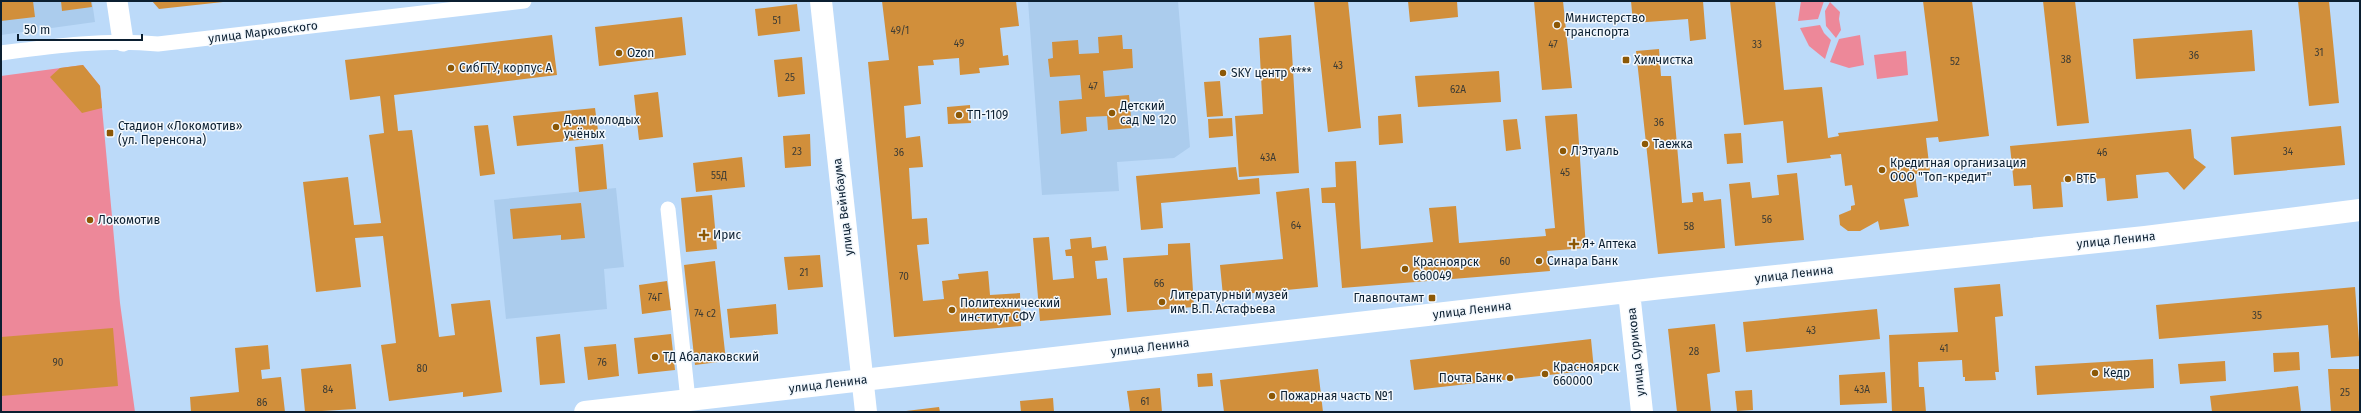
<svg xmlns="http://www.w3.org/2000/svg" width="2361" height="413" viewBox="0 0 2361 413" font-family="'Fira Sans',sans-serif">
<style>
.built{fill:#abcced}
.green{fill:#ed8899}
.building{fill:#d18f3b}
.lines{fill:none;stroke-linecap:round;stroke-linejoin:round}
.street{stroke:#fff;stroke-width:15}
.secondary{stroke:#fff;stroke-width:21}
.primary{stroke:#fff;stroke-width:22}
.highway{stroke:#fff;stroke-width:22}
.poi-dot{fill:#8c5806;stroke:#f3f8fd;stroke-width:1.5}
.labels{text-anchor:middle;stroke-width:3;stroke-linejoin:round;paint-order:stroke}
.number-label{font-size:10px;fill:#3c3b34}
.poi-label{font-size:12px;fill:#0b1f31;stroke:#f3f8fd;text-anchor:start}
.street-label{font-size:12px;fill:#0b1f31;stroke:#f3f8fd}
</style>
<rect width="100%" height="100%" fill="#bcdaf9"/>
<path class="built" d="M 1,1 L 92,1 L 95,22 L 1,35 Z
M 1028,1 L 1178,1 L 1190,147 L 1174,158 L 1117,162 L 1119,191 L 1042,195 Z
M 616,188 L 624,267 L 604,269 L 607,309 L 506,319 L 494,200 Z"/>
<path class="green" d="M 1801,1 L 1824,1 L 1818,19 L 1798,21 Z
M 1830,2 L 1840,12 L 1839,19 L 1841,30 L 1836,38 L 1826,26 L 1825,11 Z
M 1820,25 L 1824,33 L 1831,40 L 1825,59 L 1809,46 L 1800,28 Z
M 1860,35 L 1864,65 L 1849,68 L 1830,62 L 1839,39 Z
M 1906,51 L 1908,75 L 1877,79 L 1874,55 Z
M 83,65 L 100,86 L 120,303 L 135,412 L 1,412 L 1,76 Z"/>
<path class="building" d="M 1,1 L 33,1 L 35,17 L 1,21 Z
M 61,1 L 91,1 L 92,7 L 62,11 Z
M 152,1 L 223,1 L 223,2 L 159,9 Z
M 882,1 L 1016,1 L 1019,26 L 1000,28 L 1003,56 L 1008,55 L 1009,65 L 979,68 L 980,73 L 960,75 L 959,58 L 933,60 L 934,65 L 918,66 L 921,104 L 904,106 L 906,138 L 920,136 L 923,167 L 909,168 L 912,219 L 927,218 L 929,244 L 917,245 L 923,301 L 944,299 L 942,281 L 959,279 L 958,274 L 988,271 L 990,295 L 1020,293 L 1021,326 L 894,337 L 868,62 L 889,60 Z
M 1314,1 L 1348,1 L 1361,128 L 1328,132 Z
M 1408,1 L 1457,1 L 1458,17 L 1410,22 Z
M 1534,1 L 1563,1 L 1572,88 L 1542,90 Z
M 1631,1 L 1703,1 L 1706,39 L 1690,41 L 1688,19 L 1633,23 Z
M 1730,1 L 1775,1 L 1784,90 L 1822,87 L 1828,138 L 1839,136 L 1838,133 L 1938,121 L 1923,1 L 1972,1 L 1989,136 L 1939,142 L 1938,137 L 1926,138 L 1930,172 L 1915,174 L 1918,197 L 1904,199 L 1909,226 L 1880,230 L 1878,221 L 1860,231 L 1848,231 L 1840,225 L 1839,215 L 1851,210 L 1851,206 L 1855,205 L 1852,185 L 1845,186 L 1841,154 L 1830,155 L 1831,158 L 1787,163 L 1783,121 L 1744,125 Z
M 2043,1 L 2075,1 L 2089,123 L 2057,126 Z
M 2298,1 L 2329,1 L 2339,103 L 2309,106 Z
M 797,4 L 800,31 L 758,36 L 755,9 Z
M 682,17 L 686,55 L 599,66 L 595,27 Z
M 2252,30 L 2255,71 L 2136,79 L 2133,39 Z
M 552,35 L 557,75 L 394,95 L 398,131 L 412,130 L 439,337 L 455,335 L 451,304 L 490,300 L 502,392 L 463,397 L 463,392 L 389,401 L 381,345 L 396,343 L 383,236 L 355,238 L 361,287 L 316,292 L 303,182 L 348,177 L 354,225 L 381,223 L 369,135 L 384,133 L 380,96 L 350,100 L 345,60 Z
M 1122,35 L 1123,49 L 1132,49 L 1133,68 L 1103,71 L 1105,97 L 1129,95 L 1132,128 L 1108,130 L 1107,116 L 1086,117 L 1087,131 L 1061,134 L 1059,101 L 1082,99 L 1080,75 L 1050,77 L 1048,59 L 1053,58 L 1052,42 L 1078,40 L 1079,54 L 1099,53 L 1098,37 Z
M 1291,35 L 1299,173 L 1239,177 L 1235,116 L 1263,114 L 1259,38 Z
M 1659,49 L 1661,76 L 1671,76 L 1682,203 L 1693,202 L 1692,193 L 1703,192 L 1704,201 L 1721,199 L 1725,248 L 1658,254 L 1636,51 Z
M 802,57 L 805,94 L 778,97 L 774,60 Z
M 83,65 L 100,86 L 102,108 L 82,113 L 50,77 L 60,68 Z
M 1499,71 L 1501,102 L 1418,107 L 1415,76 Z
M 1220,81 L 1223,116 L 1207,117 L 1204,82 Z
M 658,92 L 663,137 L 639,140 L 634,95 Z
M 970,105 L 971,123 L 948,124 L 947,107 Z
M 595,108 L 599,138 L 517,146 L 513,116 Z
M 1401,114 L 1403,143 L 1379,145 L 1378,116 Z
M 1577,114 L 1586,248 L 1547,251 L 1550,271 L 1342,288 L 1335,203 L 1322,203 L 1321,188 L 1336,187 L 1335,162 L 1356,161 L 1361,249 L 1433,242 L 1429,208 L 1456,206 L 1459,243 L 1546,236 L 1545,229 L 1555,228 L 1545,116 Z
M 1232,118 L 1233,136 L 1209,138 L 1208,119 Z
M 1517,119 L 1521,149 L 1506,151 L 1503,120 Z
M 488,125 L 495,174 L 480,176 L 474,126 Z
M 2341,126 L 2345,165 L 2234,175 L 2231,137 Z
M 2191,129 L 2194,158 L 2206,167 L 2184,190 L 2168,172 L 2136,175 L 2138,198 L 2107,201 L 2105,178 L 2061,182 L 2063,207 L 2033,209 L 2031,185 L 2014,186 L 2010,146 Z
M 1741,133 L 1743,163 L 1727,164 L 1724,134 Z
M 810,134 L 811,166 L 785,168 L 783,136 Z
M 603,144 L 607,189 L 579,192 L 575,147 Z
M 742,157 L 745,187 L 696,192 L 693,163 Z
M 1236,167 L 1238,180 L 1259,178 L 1260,194 L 1161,203 L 1163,228 L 1141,230 L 1136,176 Z
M 1797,173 L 1804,240 L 1735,246 L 1729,184 L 1750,182 L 1752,198 L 1779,195 L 1777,175 Z
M 1309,188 L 1318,287 L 1223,296 L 1220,265 L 1283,259 L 1276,192 Z
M 712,195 L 717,249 L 686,252 L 681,198 Z
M 581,203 L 585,238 L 561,240 L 561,235 L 513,239 L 510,209 Z
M 1049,237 L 1053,280 L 1074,278 L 1072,256 L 1066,256 L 1065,250 L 1071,249 L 1070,239 L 1091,237 L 1092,248 L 1106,246 L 1108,260 L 1095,261 L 1097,279 L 1107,278 L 1111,315 L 1040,321 L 1033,238 Z
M 1190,243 L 1194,307 L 1127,312 L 1123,258 L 1168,255 L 1168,244 Z
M 820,255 L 823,287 L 788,290 L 784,257 Z
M 715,261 L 726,361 L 695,365 L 684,265 Z
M 667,281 L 671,310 L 642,314 L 639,285 Z
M 2000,284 L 2003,316 L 1995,317 L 1999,372 L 1995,372 L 1996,380 L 1965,381 L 1965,377 L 1963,377 L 1962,360 L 1918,362 L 1919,387 L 1924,387 L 1926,412 L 1892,412 L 1889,335 L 1958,332 L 1954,288 Z
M 2355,287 L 2360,356 L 2331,358 L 2328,325 L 2159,339 L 2156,305 Z
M 776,304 L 778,334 L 730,338 L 727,309 Z
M 1877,309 L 1880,339 L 1746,352 L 1743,322 Z
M 1715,324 L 1720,372 L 1707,374 L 1711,412 L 1677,412 L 1668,329 Z
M 113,328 L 118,386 L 1,396 L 1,337 Z
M 560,334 L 565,383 L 540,385 L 536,337 Z
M 671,334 L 675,370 L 638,374 L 634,338 Z
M 1591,339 L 1594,370 L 1414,390 L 1410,360 Z
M 616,344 L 619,376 L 588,380 L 584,347 Z
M 268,345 L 270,369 L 261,370 L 262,379 L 281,377 L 285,412 L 191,412 L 190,397 L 239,392 L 235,348 Z
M 2299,352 L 2300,370 L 2274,372 L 2273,353 Z
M 2153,359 L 2154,388 L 2037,395 L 2035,366 Z
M 2225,361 L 2226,381 L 2180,384 L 2178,364 Z
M 351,364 L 356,409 L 305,412 L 301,369 Z
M 1318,369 L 1323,412 L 1224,412 L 1220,380 Z
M 2328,369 L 2360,369 L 2360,412 L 2331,412 Z
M 1885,372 L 1887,403 L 1840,405 L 1839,375 Z
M 1212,373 L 1213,386 L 1198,387 L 1197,374 Z
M 2298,386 L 2301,412 L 2212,412 L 2210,396 Z
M 1160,388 L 1162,412 L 1130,412 L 1127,391 Z
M 1752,390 L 1753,410 L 1737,411 L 1735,391 Z
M 1053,398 L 1054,412 L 1021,412 L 1020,401 Z
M 939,407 L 940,412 L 906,412 L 906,411 Z"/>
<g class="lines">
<path class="street" d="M 1,53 C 54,46 105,39 158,44 L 524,1
M 668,209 L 688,400"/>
<path class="secondary" d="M 117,1 L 123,41"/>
<path class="primary" d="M 1629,292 L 1642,412
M 585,412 L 1662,288 L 2145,237 L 2360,210"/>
<path class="highway" d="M 821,1 L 866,412"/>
</g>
<g class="poi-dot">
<circle cx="1557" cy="25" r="4"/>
<circle cx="619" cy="53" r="4"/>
<rect x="1622" y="56" width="8" height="8" rx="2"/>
<circle cx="451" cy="68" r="4"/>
<circle cx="1223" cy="73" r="4"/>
<circle cx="1112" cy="113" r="4"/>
<circle cx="959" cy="115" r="4"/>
<circle cx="556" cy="127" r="4"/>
<rect x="106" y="129" width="8" height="8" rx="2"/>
<circle cx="1645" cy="144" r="4"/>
<circle cx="1563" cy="151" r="4"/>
<circle cx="1882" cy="170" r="4"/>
<circle cx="2068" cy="179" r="4"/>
<circle cx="90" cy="220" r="4"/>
<path d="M702 229h4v4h4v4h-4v4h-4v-4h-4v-4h4z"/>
<path d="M1572 238h4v4h4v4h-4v4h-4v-4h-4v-4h4z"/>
<circle cx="1539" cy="261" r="4"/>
<circle cx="1405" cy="269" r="4"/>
<rect x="1428" y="294" width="8" height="8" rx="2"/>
<circle cx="1162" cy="302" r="4"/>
<circle cx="952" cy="310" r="4"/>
<circle cx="655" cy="357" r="4"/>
<circle cx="2095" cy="373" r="4"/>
<circle cx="1545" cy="374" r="4"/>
<circle cx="1510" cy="378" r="4"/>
<circle cx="1272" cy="396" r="4"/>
</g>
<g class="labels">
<g class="number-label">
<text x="777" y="24">51</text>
<text x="900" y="34">49/1</text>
<text x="959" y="47">49</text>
<text x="1553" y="48">47</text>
<text x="1757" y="48">33</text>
<text x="2319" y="56">31</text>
<text x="2194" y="59">36</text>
<text x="2066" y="63">38</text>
<text x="1955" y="65">52</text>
<text x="1338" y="69">43</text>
<text x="790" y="81">25</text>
<text x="1093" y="90">47</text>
<text x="1458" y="93">62А</text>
<text x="1659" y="126">36</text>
<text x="797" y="155">23</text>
<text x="2288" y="155">34</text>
<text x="899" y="156">36</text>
<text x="2102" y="156">46</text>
<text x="1268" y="161">43А</text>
<text x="1565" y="176">45</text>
<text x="719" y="179">55Д</text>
<text x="1767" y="223">56</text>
<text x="1296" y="229">64</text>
<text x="1689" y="230">58</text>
<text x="1505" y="265">60</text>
<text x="804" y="276">21</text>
<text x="904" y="280">70</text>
<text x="1159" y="287">66</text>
<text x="655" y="301">74Г</text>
<text x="705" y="317">74 с2</text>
<text x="2257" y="319">35</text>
<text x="1811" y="334">43</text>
<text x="1944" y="352">41</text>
<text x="1694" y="355">28</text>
<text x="58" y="366">90</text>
<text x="602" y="366">76</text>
<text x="422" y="372">80</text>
<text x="328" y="393">84</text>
<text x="1862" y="393">43А</text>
<text x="2345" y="396">25</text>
<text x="1145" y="405">61</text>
<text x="262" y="406">86</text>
</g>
<g class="poi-label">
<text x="1565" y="22">Министерство<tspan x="1565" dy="14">транспорта</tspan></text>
<text x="627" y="57">Ozon</text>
<text x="1634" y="64">Химчистка</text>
<text x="459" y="72">СибГТУ, корпус А</text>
<text x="1231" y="77">SKY центр ****</text>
<text x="1120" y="110">Детский<tspan x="1120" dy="14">сад № 120</tspan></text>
<text x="967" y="119">ТП-1109</text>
<text x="564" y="124">Дом молодых<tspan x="564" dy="14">учёных</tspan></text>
<text x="118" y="130">Стадион «Локомотив»<tspan x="118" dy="14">(ул. Перенсона)</tspan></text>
<text x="1653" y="148">Таежка</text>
<text x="1571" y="155">Л'Этуаль</text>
<text x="1890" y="167">Кредитная организация<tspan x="1890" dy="14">ООО "Топ-кредит"</tspan></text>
<text x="2076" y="183">ВТБ</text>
<text x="98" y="224">Локомотив</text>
<text x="713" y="239">Ирис</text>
<text x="1582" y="248">Я+ Аптека</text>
<text x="1547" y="265">Синара Банк</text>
<text x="1413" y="266">Красноярск<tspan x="1413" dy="14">660049</tspan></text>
<text x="1170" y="299">Литературный музей<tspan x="1170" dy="14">им. В.П. Астафьева</tspan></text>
<text x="1424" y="302" text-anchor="end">Главпочтамт</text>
<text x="960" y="307">Политехнический<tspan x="960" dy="14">институт СФУ</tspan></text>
<text x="663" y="361">ТД Абалаковский</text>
<text x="1553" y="371">Красноярск<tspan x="1553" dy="14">660000</tspan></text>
<text x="2103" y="377">Кедр</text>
<text x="1502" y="382" text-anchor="end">Почта Банк</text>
<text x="1280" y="400">Пожарная часть №1</text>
</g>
<g class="street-label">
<text transform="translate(263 32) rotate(-7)" y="4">улица Марковского</text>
<text transform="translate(843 207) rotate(-97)" y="4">улица Вейнбаума</text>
<text transform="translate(2116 240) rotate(-6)" y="4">улица Ленина</text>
<text transform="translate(1794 274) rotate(-7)" y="4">улица Ленина</text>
<text transform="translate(1472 310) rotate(-7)" y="4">улица Ленина</text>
<text transform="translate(1150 347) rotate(-7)" y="4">улица Ленина</text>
<text transform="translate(1636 352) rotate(-96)" y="4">улица Сурикова</text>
<text transform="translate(828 384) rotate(-7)" y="4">улица Ленина</text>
</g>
</g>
<rect width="2361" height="413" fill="none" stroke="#0b1f31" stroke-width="4"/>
<path d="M18 34v6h124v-6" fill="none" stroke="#0b1f31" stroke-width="2"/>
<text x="24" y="34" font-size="12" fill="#0b1f31" stroke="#f3f8fd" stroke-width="3" paint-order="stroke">50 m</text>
</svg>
